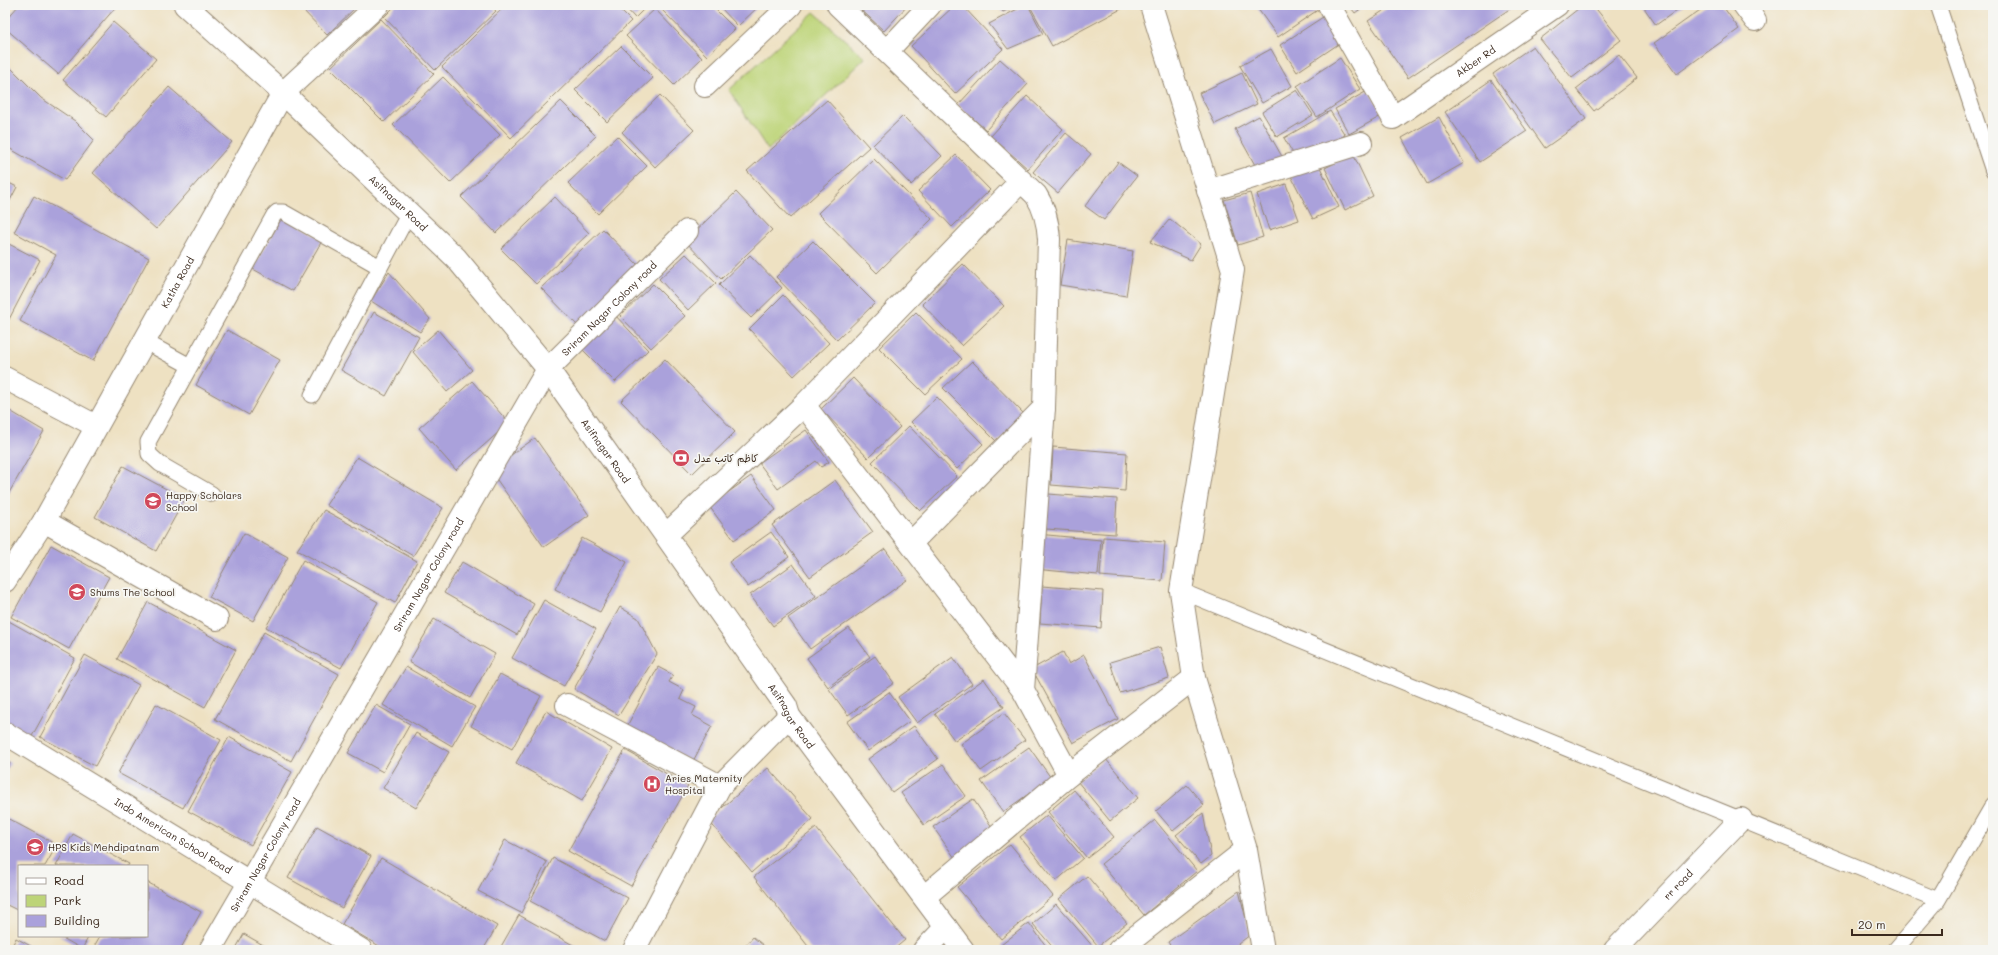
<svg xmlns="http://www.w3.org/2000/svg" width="1998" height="955" viewBox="0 0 1998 955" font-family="Mali,'Playpen Sans Arabic',sans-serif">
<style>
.green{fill:#bdd478;stroke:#7c7f4b}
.building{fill:#aaa1db}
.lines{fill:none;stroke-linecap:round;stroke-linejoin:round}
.service-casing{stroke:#948670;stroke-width:17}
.minor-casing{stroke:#948670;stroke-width:24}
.tertiary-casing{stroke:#948670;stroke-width:24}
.secondary-casing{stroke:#948670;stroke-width:24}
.service{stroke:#fff;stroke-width:15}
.minor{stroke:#fff;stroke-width:22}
.tertiary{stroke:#fff;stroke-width:22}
.secondary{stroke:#fff;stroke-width:22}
.labels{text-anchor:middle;stroke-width:3.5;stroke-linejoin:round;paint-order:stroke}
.street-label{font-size:10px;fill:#3b2a1e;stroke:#f6f6f2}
.poi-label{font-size:10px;fill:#3b2a1e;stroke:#f6f6f2;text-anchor:start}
</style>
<rect width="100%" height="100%" fill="#f6f6f2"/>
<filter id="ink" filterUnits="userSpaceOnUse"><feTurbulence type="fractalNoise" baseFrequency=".025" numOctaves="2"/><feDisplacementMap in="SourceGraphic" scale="8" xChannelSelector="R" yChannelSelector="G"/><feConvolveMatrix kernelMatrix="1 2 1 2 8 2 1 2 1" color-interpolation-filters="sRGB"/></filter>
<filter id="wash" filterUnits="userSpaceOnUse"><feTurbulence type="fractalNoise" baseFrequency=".012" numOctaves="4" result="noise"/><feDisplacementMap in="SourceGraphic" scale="16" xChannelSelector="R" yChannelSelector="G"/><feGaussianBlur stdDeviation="0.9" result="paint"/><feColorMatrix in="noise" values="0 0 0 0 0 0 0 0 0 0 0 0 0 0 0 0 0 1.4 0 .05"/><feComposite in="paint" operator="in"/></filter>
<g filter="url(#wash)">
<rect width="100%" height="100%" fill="#eee1c2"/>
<path class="green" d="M 814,12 L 865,58 L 768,150 L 729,90 Z"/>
<g id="blocks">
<path class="building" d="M 19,5 L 111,5 L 115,8 L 58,74 L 5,28 L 5,21 Z
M 298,5 L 358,5 L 327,35 Z
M 396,5 L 490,5 L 496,11 L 435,70 L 384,17 Z
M 506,5 L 615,5 L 631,21 L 511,138 L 442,67 Z
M 623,5 L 648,5 L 635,18 Z
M 665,5 L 711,5 L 735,29 L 707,56 L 661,9 Z
M 718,5 L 760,5 L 738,26 Z
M 856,5 L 908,5 L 884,31 Z
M 955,5 L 962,5 L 1003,49 L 955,94 L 911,46 Z
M 999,5 L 1017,5 L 1003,12 Z
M 1025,5 L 1028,5 L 1043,34 L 1008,49 L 989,24 Z
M 1036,5 L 1121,5 L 1123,8 L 1052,46 L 1031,8 Z
M 1255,5 L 1325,5 L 1278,37 Z
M 1349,5 L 1366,5 L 1355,13 Z
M 1392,5 L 1509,5 L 1511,8 L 1408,78 L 1368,21 Z
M 1583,5 L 1593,5 L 1621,40 L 1572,78 L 1540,39 Z
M 1642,5 L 1684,5 L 1656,25 Z
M 1707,5 L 1722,5 L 1739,29 L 1677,74 L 1654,43 Z
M 655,9 L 702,58 L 674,85 L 626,36 Z
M 1323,17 L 1340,43 L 1297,72 L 1280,45 Z
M 381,19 L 434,74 L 384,122 L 330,68 Z
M 113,22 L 156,59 L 106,117 L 63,80 Z
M 621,46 L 653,78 L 607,122 L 575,90 Z
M 1533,46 L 1586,119 L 1545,148 L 1493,74 Z
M 1271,49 L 1292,86 L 1262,103 L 1240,66 Z
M 1619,55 L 1637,78 L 1594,111 L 1576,89 Z
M 1340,58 L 1360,89 L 1317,117 L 1297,86 Z
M 1000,59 L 1028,84 L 986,130 L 958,105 Z
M 5,62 L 41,98 L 75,121 L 94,140 L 65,180 L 5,146 Z
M 1242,73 L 1257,104 L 1215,124 L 1199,93 Z
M 443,77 L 500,135 L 450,183 L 393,125 Z
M 1491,80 L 1527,131 L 1480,162 L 1445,112 Z
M 169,87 L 232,142 L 156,229 L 93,173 Z
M 1297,90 L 1313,115 L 1277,137 L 1262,112 Z
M 1369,90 L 1383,115 L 1349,134 L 1335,109 Z
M 660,95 L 694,130 L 655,167 L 622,132 Z
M 1027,96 L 1063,129 L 1028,169 L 991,136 Z
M 827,100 L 869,147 L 790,218 L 747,171 Z
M 561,101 L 596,136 L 496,233 L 461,197 Z
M 1330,111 L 1345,135 L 1298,162 L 1284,138 Z
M 903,116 L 942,156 L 911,185 L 873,145 Z
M 1259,116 L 1284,160 L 1260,174 L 1235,129 Z
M 1439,117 L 1464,163 L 1427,184 L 1402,138 Z
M 1066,133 L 1091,154 L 1058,193 L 1033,172 Z
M 617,136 L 647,166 L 598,214 L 568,183 Z
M 1353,154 L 1373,196 L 1345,210 L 1325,168 Z
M 956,155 L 990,190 L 952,227 L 918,191 Z
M 874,159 L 932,219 L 877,273 L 818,213 Z
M 1118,162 L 1137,176 L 1104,220 L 1085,206 Z
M 1318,163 L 1339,207 L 1313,219 L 1291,176 Z
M 5,181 L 17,187 L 5,210 Z
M 1286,184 L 1299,220 L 1269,230 L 1257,194 Z
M 736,192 L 772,230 L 721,279 L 685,241 Z
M 1250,193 L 1263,237 L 1238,245 L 1224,200 Z
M 34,196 L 149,258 L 93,361 L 20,321 L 56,255 L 14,232 Z
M 555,197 L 589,233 L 536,284 L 501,249 Z
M 283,216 L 323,239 L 293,291 L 253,269 Z
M 1170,219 L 1201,244 L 1191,260 L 1150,242 Z
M 603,229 L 640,267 L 579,327 L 541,288 Z
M 1068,240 L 1133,251 L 1126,296 L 1060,285 Z
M 813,241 L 875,303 L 837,340 L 776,277 Z
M 5,242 L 40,260 L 5,327 Z
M 686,254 L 716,283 L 688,310 L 659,279 Z
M 750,255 L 782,288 L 751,318 L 719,285 Z
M 963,264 L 1004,306 L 962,346 L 922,304 Z
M 389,272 L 430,319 L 420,332 L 371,301 Z
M 653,284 L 685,316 L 651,348 L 620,316 Z
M 783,295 L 829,343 L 794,376 L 749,329 Z
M 374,312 L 419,337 L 386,396 L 341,370 Z
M 916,312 L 962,359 L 925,394 L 879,348 Z
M 613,313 L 648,350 L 615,382 L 579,346 Z
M 227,330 L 280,360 L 249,415 L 196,385 Z
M 438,330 L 472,370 L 447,392 L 413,352 Z
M 665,359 L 735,432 L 692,474 L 621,401 Z
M 972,361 L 1025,415 L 997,442 L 943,388 Z
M 853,378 L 900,427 L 868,458 L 821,409 Z
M 472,381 L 509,423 L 456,470 L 419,428 Z
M 937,397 L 983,444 L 957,469 L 911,422 Z
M 5,408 L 44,431 L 5,500 Z
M 909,426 L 957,476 L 920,511 L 872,462 Z
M 806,430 L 829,462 L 821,467 L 816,461 L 778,489 L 759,463 Z
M 535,438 L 589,515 L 544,547 L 490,470 Z
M 1053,447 L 1127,453 L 1125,491 L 1051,485 Z
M 357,457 L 443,508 L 413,556 L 326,505 Z
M 123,466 L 185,499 L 156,551 L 95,517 Z
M 751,476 L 776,510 L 734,540 L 709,506 Z
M 835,480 L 873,532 L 810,577 L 772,525 Z
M 1048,494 L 1117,499 L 1115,534 L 1046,529 Z
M 324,510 L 417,561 L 395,603 L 297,550 Z
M 771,532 L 789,557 L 748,587 L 729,562 Z
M 244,533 L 288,557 L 253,621 L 209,597 Z
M 1037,534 L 1101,540 L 1098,575 L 1034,569 Z
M 1103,537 L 1165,542 L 1162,581 L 1100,576 Z
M 582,538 L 627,562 L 600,612 L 555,589 Z
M 51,545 L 109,577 L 69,649 L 11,617 Z
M 885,549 L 907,580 L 810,649 L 788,618 Z
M 303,560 L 378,602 L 341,668 L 266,627 Z
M 462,562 L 534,604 L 517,635 L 444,593 Z
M 793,564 L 816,596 L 773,626 L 750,595 Z
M 1042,586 L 1103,591 L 1101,628 L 1040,623 Z
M 544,600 L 596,629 L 564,686 L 512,658 Z
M 148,602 L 236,650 L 205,707 L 117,659 Z
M 620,607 L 638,618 L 657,654 L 619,715 L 574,689 Z
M 434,619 L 495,654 L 470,698 L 409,662 Z
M 7,620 L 75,658 L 31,738 L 5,724 L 5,624 Z
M 849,628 L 870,657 L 828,687 L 807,658 Z
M 264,632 L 339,674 L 291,761 L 215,719 Z
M 1160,647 L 1169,678 L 1120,693 L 1110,662 Z
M 1063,652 L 1069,664 L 1084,655 L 1118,719 L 1073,743 L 1032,669 Z
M 85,655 L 139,685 L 95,766 L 40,737 Z
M 875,656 L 894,683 L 848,715 L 829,689 Z
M 953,657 L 972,684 L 917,723 L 898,697 Z
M 406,667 L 475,707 L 452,746 L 383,705 Z
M 658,667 L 673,675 L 669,682 L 684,690 L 680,699 L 696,707 L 692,715 L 712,726 L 692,763 L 626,728 Z
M 500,674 L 541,696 L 512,749 L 471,726 Z
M 984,679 L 1004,707 L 955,741 L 935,714 Z
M 889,692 L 910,721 L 868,751 L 847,722 Z
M 156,704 L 221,740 L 183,808 L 118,773 Z
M 376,705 L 410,724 L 383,772 L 348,753 Z
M 546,711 L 612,749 L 582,801 L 516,763 Z
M 1004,713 L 1025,740 L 981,771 L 961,744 Z
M 914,726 L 938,759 L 892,792 L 868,759 Z
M 416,733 L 449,752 L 416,808 L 383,788 Z
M 229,737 L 292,772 L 251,845 L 188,811 Z
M 1029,747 L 1051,778 L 1003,812 L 981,781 Z
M 625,750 L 688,786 L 631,886 L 568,851 Z
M 1105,758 L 1138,798 L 1110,821 L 1077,781 Z
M 5,760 L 10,763 L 5,773 Z
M 943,764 L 966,796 L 924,825 L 901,793 Z
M 768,768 L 813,819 L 752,872 L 708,820 Z
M 1187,785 L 1204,805 L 1173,831 L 1156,811 Z
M 1074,790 L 1114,837 L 1087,858 L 1048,812 Z
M 973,799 L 994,830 L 955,858 L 933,827 Z
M 1203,813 L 1211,856 L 1201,864 L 1176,835 Z
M 1047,815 L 1083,858 L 1056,881 L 1020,837 Z
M 5,817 L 57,845 L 45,866 L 19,866 L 19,911 L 5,904 Z
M 1155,820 L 1197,871 L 1144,915 L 1101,864 Z
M 317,826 L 371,856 L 342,908 L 288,878 Z
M 816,828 L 905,940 L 893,950 L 811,950 L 754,877 Z
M 73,834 L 129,864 L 128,866 L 56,866 Z
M 505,840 L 547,862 L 521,913 L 478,891 Z
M 1010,844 L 1053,896 L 1001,939 L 957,887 Z
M 381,858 L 497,926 L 483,950 L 386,950 L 342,924 Z
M 553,858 L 628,898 L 605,941 L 530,901 Z
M 1087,876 L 1127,923 L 1098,946 L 1059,899 Z
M 147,882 L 201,912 L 180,950 L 92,950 L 100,936 L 147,936 Z
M 1239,891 L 1250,935 L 1230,950 L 1173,950 L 1168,942 Z
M 1056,904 L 1095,949 L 1093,950 L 1055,950 L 1033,924 Z
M 519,915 L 582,950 L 499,950 Z
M 1029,923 L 1049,950 L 1005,950 L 1001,945 Z
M 244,934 L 272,950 L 235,950 Z
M 59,936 L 89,936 L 82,949 Z
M 753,937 L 769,950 L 742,950 Z
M 16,938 L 38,950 L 10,950 Z"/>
</g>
</g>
<g filter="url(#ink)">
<use href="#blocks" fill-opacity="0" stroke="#948670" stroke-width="1"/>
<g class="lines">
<defs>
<path id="service" d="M 1938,5 L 1993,171
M 144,341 L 190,366
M 312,395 L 409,213
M 212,494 L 160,464 L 149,454 L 148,442 L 274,215 L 277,212 L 283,212 L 380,267
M 1181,591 L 1938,900
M 1895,950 L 1938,900 L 1993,805"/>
<g id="minor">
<path d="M 838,5 L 1036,195 C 1045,209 1048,222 1049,239 L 1044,408 L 1023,690"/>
<path id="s1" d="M 1329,5 L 1393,118 L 1557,5"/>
<path d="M 1744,5 L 1755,20"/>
<path d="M 887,51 L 930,5"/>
<path d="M 705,86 L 791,5"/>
<path d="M 1208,191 L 1361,143"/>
<path d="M 5,378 L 96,426"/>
<path d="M 804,405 L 1023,690 L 1069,775"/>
<path d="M 44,521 L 217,619"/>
<path d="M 666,535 L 804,405 L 1021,181"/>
<path d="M 911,543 L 1044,408"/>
<path id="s2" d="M 5,581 L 44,521 L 283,93 L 378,5"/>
<path d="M 567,705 L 720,786"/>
<path id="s3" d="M 5,733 L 361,950"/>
<path d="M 924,897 L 1069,775 L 1194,678"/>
<path id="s4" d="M 210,950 L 548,369 L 687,231"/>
<path d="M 634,950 L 720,786 L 789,716"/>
<path d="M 924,950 L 946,927"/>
<path d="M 1119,950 L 1246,850"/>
<path id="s5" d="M 1615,950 L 1741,819"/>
</g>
<path id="tertiary" d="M 1151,5 L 1233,270 L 1181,591 L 1194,678 L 1246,850 L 1263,950"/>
<g id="secondary">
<path id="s6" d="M 185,5 L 283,93 L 456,258 L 548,369 L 786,706 L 789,716 L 963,950"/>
</g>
</defs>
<use href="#service" class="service-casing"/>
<use href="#minor" class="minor-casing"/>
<use href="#tertiary" class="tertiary-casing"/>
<use href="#secondary" class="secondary-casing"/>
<use href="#service" class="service"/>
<use href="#minor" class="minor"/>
<use href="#tertiary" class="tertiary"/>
<use href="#secondary" class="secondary"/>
</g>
</g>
<defs>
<symbol id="bank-disc" viewBox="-11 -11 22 22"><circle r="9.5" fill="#d1495b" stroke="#f6f6f2"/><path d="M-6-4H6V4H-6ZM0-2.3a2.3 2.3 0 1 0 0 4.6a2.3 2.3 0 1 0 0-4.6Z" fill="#fff"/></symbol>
<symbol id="university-disc" viewBox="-11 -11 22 22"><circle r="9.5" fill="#d1495b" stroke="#f6f6f2"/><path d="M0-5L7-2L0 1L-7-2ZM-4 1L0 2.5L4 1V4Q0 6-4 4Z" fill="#fff"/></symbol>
<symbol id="hospital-disc" viewBox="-11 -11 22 22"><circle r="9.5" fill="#d1495b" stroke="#f6f6f2"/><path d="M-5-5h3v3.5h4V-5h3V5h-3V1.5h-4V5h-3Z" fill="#fff"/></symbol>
</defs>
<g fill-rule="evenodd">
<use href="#bank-disc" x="671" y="448" width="20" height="20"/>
<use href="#university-disc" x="143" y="491" width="20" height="20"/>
<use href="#university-disc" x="67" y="582" width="20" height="20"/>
<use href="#hospital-disc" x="642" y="774" width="20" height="20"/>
<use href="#university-disc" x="25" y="837" width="20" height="20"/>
</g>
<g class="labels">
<g class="street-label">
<text dy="4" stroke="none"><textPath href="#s1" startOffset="230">Akber Rd</textPath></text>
<text dy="4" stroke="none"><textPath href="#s6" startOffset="291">Asifnagar Road</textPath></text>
<text dy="4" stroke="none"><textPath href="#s2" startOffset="345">Katha Road</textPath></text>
<text dy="4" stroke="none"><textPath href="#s4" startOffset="758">Sriram Nagar Colony road</textPath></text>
<text dy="4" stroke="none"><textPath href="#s6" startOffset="615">Asifnagar Road</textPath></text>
<text dy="4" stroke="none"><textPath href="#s4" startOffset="434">Sriram Nagar Colony road</textPath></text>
<text dy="4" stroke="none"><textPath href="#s6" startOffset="939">Asifnagar Road</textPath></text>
<text dy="4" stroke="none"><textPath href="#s3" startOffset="197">Indo American School Road</textPath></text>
<text dy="4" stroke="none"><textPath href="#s4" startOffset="110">Sriram Nagar Colony road</textPath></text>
<text dy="4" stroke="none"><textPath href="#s5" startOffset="91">rr road</textPath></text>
</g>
<g class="poi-label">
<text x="694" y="462">كاظم كاتب عدل</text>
<text x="166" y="499">Happy Scholars<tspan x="166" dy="12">School</tspan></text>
<text x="90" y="596">Shums The School</text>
<text x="665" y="782">Aries Maternity<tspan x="665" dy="12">Hospital</tspan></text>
<text x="48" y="851">HPS Kids Mehdipatnam</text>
</g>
</g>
<rect width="1998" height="955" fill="none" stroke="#f6f6f2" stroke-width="20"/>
<rect x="18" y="865" width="130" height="72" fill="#f6f6f2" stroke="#aba49d"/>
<rect x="26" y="878" width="20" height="6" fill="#ffffff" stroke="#aba49d"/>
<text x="54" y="885" font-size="12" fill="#3b2a1e">Road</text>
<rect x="26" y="895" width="20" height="12" fill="#bdd478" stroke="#aba49d"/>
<text x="54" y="905" font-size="12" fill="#3b2a1e">Park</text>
<rect x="26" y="915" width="20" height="12" fill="#aaa1db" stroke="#aba49d"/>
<text x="54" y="925" font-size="12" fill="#3b2a1e">Building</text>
<path d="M1852 929v6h90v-6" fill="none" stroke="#3b2a1e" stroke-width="2"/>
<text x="1858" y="929" font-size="12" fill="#3b2a1e" stroke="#f6f6f2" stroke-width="3" paint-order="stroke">20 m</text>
</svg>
